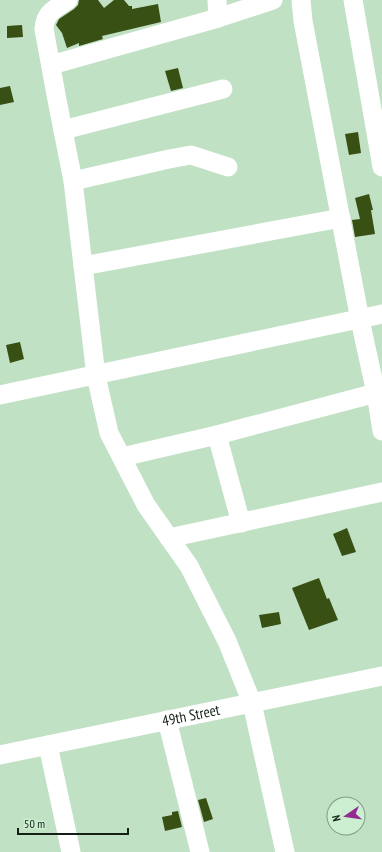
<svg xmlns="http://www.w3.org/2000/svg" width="382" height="852" viewBox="0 0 382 852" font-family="'PT Sans Narrow',sans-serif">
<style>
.building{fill:#385014}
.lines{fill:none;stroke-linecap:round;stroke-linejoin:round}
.minor{stroke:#fff;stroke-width:19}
.labels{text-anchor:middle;stroke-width:4;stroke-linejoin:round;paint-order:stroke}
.street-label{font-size:15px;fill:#142016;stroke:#cceed1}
</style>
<rect width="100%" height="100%" fill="#c0e1c4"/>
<path class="building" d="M 79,0 L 98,0 L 104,8 L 114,0 L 124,0 L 129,6 L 132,6 L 132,9 L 158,4 L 161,22 L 102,36 L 103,39 L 79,46 L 79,43 L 67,48 L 62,33 L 56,25 L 59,19 L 74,9 L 78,5 Z
M 22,25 L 23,37 L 7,38 L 7,26 Z
M 178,68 L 183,88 L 171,91 L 165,71 Z
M 10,86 L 14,102 L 0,105 L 0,88 Z
M 358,132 L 361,153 L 349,155 L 345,134 Z
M 369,194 L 373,210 L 371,210 L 375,234 L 355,237 L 352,220 L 360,219 L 355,198 Z
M 20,342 L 24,359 L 10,363 L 6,345 Z
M 347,528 L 356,552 L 342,556 L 333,534 Z
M 319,578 L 327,599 L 329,598 L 338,620 L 309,630 L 292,588 Z
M 279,612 L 281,624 L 262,628 L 259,615 Z
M 206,798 L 213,819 L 204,822 L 198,800 Z
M 178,811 L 182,827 L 165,831 L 162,817 L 172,815 L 172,812 Z"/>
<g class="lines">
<g class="minor">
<path d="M 68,0 C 55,9 45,12 44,29 L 57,100 L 73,181 L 96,376 L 109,433 L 146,505 L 189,566 L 227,641 L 252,703 L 285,852"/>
<path d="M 217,0 L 218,18"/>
<path d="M 301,0 L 303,21 L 360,320 L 376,393 L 382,431"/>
<path d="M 353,0 L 382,167"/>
<path d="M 51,65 L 218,18 L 273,0"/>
<path d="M 63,130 L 223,89"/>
<path d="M 73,181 L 169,159 L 191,155 L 228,167"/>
<path d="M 83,266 L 341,218"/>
<path d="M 0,395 L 382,314"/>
<path d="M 217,435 L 241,523"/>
<path d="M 122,457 L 217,435 L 376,393"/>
<path d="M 169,538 L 382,492"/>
<path d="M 167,720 L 200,852"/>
<path d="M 48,745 L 71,852"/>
<path id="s1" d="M 0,755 L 382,676"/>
</g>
</g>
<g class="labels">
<g class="street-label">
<text dy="5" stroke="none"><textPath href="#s1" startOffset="195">49th Street</textPath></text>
</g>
</g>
<g transform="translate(346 816) rotate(257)"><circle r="19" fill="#cceed1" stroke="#829c86"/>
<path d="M0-3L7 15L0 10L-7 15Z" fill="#922c90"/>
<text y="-6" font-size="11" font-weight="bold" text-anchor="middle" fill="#142016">N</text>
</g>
<path d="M18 828v6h110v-6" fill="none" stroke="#142016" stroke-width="2"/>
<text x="24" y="828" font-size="12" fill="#142016" stroke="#cceed1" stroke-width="3" paint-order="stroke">50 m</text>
</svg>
